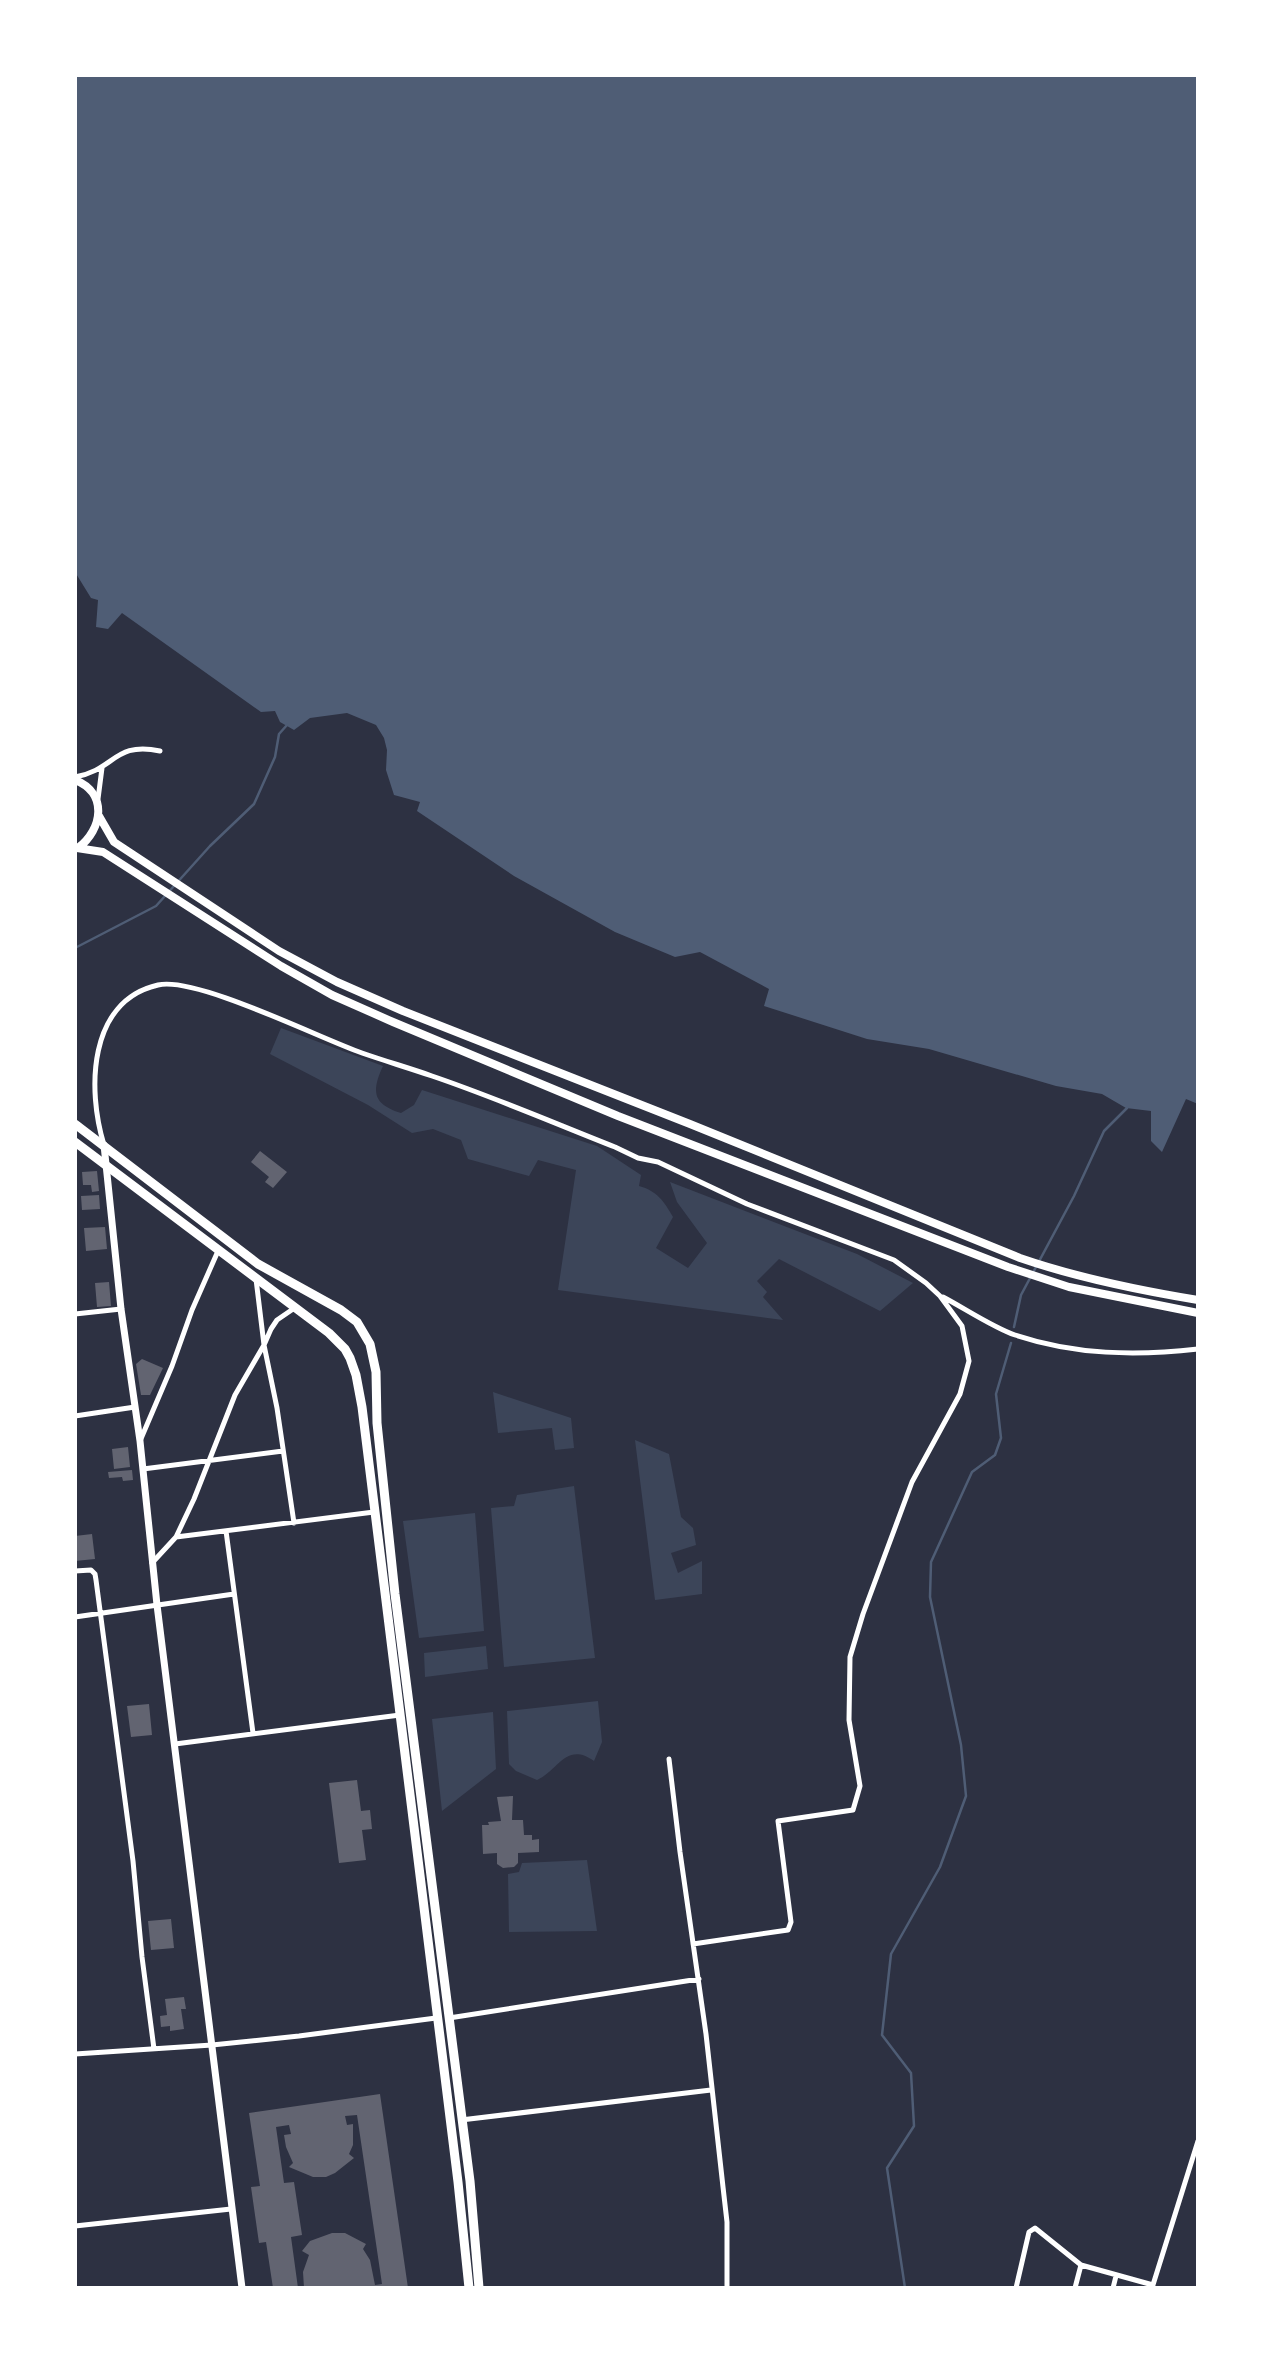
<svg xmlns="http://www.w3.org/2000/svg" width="1273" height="2363" viewBox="0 0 1273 2363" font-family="Ubuntu,sans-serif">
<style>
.green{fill:#3c4559}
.water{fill:#4f5d75}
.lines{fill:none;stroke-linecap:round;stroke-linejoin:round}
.stream{stroke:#4f5d75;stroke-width:2.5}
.building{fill:#626471}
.minor{stroke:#fff;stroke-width:5}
.tertiary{stroke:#fff;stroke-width:7}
.secondary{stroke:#fff;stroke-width:8}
.primary{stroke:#fff;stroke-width:9}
</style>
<rect width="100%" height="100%" fill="#2d3142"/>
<path class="green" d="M 281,1028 L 383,1066 C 371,1092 373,1104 401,1113 L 414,1105 L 422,1090 L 597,1146 L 641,1175 L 639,1186 C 657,1191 664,1201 673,1217 L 656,1248 L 688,1268 L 707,1243 L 677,1202 L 670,1182 L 857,1254 L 913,1283 L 880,1311 L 779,1259 L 757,1281 L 767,1292 L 763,1297 L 783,1320 L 558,1290 L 576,1170 L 538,1160 L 529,1176 L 468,1159 L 461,1140 L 433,1129 L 412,1133 L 368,1105 L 270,1054 Z
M 493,1392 L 571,1418 L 574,1448 L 555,1450 L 552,1428 L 498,1433 Z
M 635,1440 L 669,1454 L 681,1517 L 693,1528 L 696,1545 L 671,1553 L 678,1573 L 702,1561 L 702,1594 L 655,1600 Z
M 574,1486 L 595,1658 L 504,1667 L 491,1508 L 514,1506 L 517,1495 Z
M 475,1513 L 484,1631 L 419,1638 L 403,1521 Z
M 486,1646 L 488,1669 L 425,1677 L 424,1653 Z
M 598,1701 L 602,1742 L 594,1761 C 566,1741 558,1771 537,1780 L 516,1771 L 509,1764 L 507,1711 Z
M 493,1712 L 496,1769 L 442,1811 L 432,1719 Z
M 587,1860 L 597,1931 L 509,1932 L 508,1874 L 519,1872 L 522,1863 Z"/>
<path class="water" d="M 75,75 L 1198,75 L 1198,1104 L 1186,1099 L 1162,1152 L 1151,1141 L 1151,1111 L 1126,1108 L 1102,1094 L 1056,1086 L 929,1049 L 867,1039 L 764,1006 L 769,989 L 700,952 L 675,957 L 615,932 L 514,876 L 417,811 L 420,802 L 394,795 L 386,770 L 387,750 L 384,738 L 376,725 L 347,713 L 310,718 L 294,730 L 280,722 L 275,711 L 261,712 L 122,613 L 108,629 L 96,627 L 98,600 L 91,598 L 75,572 Z"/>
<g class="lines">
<path class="stream" d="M 75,948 L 156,906 L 210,846 L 254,804 L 275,757 L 279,734 L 287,725
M 1014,1327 L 1021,1295 L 1074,1196 L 1104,1131 L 1127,1108
M 905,2288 L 887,2168 L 914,2126 L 911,2073 L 882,2035 L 891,1954 L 940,1867 L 966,1796 L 961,1745 L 930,1597 L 931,1562 L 972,1472 L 995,1455 L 1001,1438 L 996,1394 L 1011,1343"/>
</g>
<path class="building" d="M 260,1151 L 287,1172 L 273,1188 L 265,1182 L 269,1177 L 251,1162 Z
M 97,1171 L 99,1191 L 92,1192 L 91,1185 L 83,1185 L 82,1172 Z
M 99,1195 L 100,1209 L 82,1210 L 81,1196 Z
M 105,1227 L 107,1249 L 86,1251 L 84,1228 Z
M 109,1282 L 111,1306 L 97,1307 L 95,1283 Z
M 142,1359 L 163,1368 L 150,1395 L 141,1395 L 136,1364 Z
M 128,1447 L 130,1467 L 114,1469 L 112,1449 Z
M 132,1470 L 133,1480 L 123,1481 L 122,1477 L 109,1478 L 108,1472 Z
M 92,1534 L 95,1559 L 75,1561 L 75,1536 Z
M 149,1704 L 152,1735 L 131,1737 L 127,1706 Z
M 357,1780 L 361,1811 L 370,1810 L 372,1829 L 362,1830 L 366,1860 L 339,1863 L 329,1783 Z
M 513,1796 L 512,1820 L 523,1820 L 524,1835 L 532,1835 L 532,1840 L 539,1839 L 539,1852 L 518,1853 L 518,1863 L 514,1867 L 503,1868 L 497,1864 L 497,1853 L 483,1854 L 482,1825 L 489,1825 L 488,1822 L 501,1821 L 497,1797 Z
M 171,1919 L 174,1948 L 151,1950 L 148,1921 Z
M 184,1997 L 186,2009 L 181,2009 L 184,2029 L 170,2031 L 170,2026 L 161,2027 L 160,2016 L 167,2015 L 165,1999 Z
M 380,2094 L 408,2288 L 304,2288 L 303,2272 L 309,2255 L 302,2251 L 310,2241 L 332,2233 L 345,2233 L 366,2244 L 363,2249 L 370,2260 L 375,2285 L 382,2284 L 357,2115 L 345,2116 L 347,2125 L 353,2124 L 353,2145 L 349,2154 L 354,2158 L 335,2173 L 326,2177 L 313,2177 L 289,2167 L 293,2163 L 286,2147 L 284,2135 L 291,2134 L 289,2125 L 276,2127 L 284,2183 L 294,2182 L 302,2235 L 291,2237 L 298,2288 L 273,2288 L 266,2242 L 259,2243 L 251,2187 L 260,2186 L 249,2113 Z"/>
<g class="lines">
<path class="minor" d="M 75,777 C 115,770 114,741 160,751
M 98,799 L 102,768
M 104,1145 C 87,1090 88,1001 158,985 C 196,976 319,1038 362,1053 C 385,1061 409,1068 432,1076 C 494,1097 554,1123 615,1147 L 638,1158 L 658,1162 L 747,1204 L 894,1260 L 926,1283 L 940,1296 L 962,1326 L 969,1361 L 960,1394 L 912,1482 L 863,1614 L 850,1657 L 849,1720 L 860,1786 L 853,1810 L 778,1821 L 791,1922 L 788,1930 L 693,1944
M 256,1279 L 264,1345 L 277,1408 L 294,1523
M 943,1297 C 964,1308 994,1328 1015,1335 C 1075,1355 1136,1356 1198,1349
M 75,1314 L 121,1309
M 75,1416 L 135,1407
M 140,1441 L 172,1366 L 192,1310 L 218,1251
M 143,1469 L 283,1451
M 226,1531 L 253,1733
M 176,1537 L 374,1512
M 152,1563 L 176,1537 L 194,1499 L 235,1395 L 264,1345 L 271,1329 L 277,1320 L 296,1307
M 75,1571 L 91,1570 L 95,1574 L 96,1580 L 133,1861 L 142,1957 L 154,2049
M 75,1617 L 234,1594
M 175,1744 L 400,1715
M 669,1759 L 680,1852 L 706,2034 L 723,2187 L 727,2222 L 727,2288
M 449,2018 L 699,1979
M 75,2054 L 212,2045 L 299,2036 L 436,2018
M 461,2120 L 711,2090
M 75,2226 L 231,2209
M 1016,2288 L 1029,2232 L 1035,2228 L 1081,2265 L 1153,2285
M 1075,2288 L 1081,2265
M 1113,2288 L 1116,2276
M 1152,2288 L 1198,2141"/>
<path class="tertiary" d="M 104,1145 L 121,1309 L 140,1441 L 157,1605 L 242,2288"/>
<path class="secondary" d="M 75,780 C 108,793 103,829 78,848
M 99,816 L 114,842 L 279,951 L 337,982 L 403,1011 L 690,1124 L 1020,1258 C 1078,1278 1137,1290 1198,1300
M 77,848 L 103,852 L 281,966 L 332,995 L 393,1022 L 618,1116 L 1008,1267 L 1069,1287 L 1198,1313"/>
<path class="primary" d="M 75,1124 L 258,1264 L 341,1310 L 357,1322 L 370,1344 L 376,1372 L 377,1423 L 395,1594 L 470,2181 L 479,2288
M 75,1142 L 329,1333 L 345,1349 L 350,1358 L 356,1375 L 362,1407 L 458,2182 L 469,2288"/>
</g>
<rect width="1273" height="2363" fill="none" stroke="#ffffff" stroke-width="154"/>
</svg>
